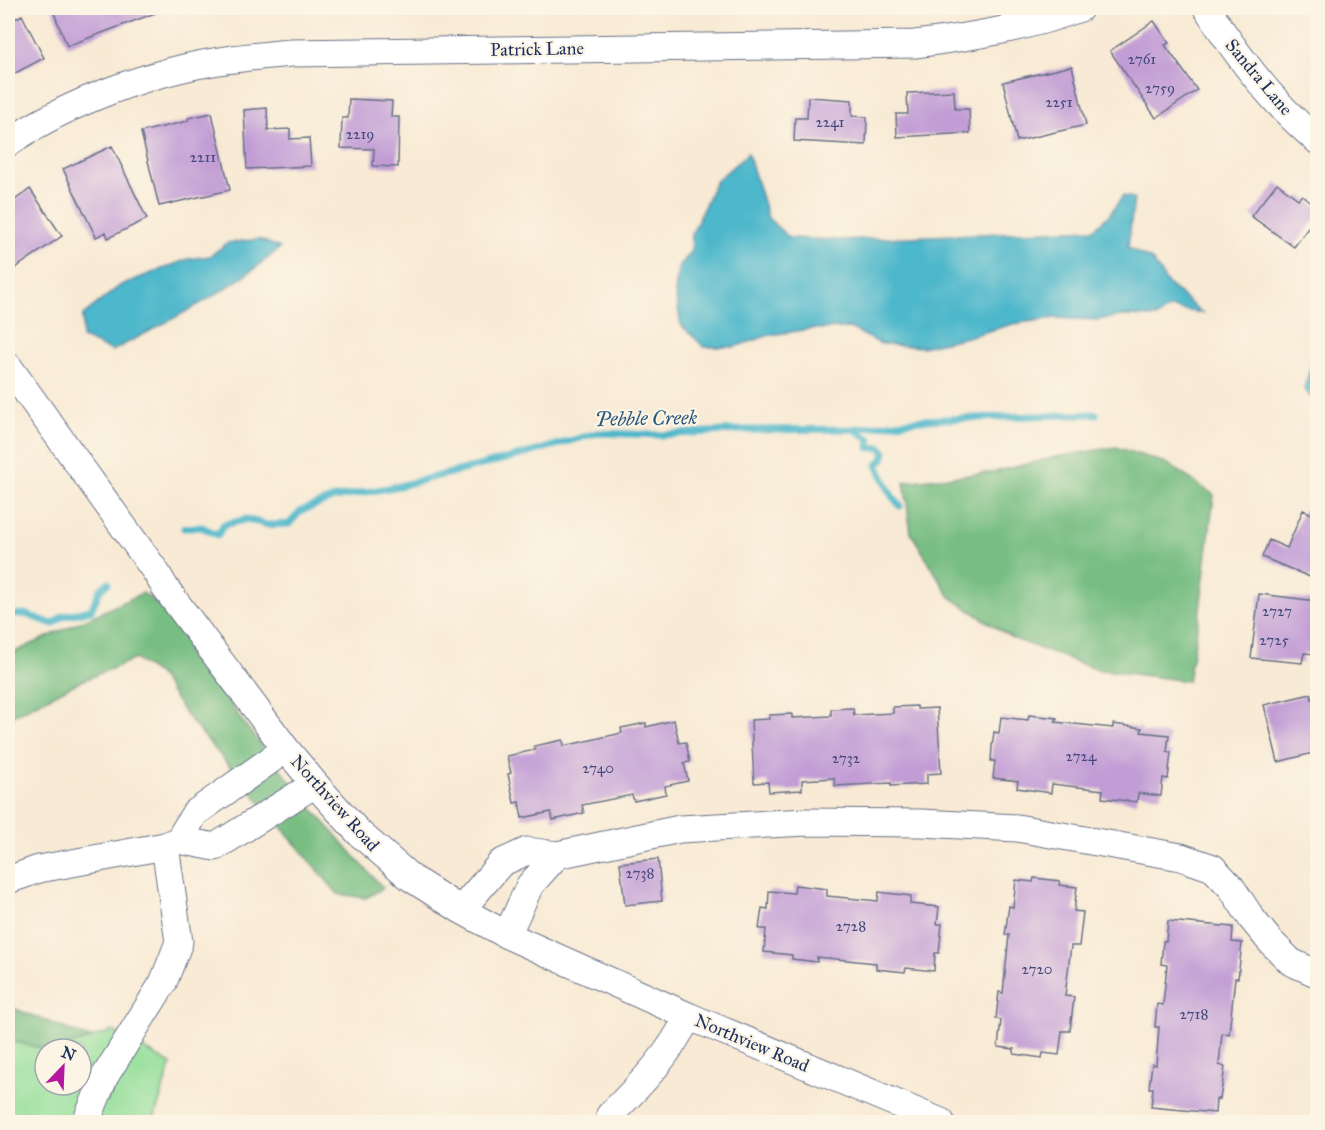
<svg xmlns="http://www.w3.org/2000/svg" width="1325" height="1130" viewBox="0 0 1325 1130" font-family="'IM FELL Great Primer',serif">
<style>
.green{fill:#95df9b;stroke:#58877c;stroke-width:1.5}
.forest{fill:#78be83;stroke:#4a7670;stroke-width:1.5}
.water{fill:#4db7cb;stroke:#347394;stroke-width:1.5}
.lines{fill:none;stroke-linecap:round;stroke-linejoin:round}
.stream{stroke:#4db7cb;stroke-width:7}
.building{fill:#c19cd5}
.minor-casing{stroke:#687087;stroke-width:29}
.minor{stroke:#fff;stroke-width:27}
.labels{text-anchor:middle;stroke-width:4.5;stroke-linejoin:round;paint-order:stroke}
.number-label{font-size:15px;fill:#444a7c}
.street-label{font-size:18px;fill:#1b2f5e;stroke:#fcf5e5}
.water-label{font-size:20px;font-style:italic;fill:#2a587f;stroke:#fcf5e5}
</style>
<rect width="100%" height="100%" fill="#fcf5e5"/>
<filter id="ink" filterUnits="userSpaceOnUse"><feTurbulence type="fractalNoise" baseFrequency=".0167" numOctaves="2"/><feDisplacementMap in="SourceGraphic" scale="12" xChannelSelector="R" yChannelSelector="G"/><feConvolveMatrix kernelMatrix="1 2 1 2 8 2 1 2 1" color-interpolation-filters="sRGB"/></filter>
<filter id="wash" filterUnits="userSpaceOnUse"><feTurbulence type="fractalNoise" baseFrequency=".008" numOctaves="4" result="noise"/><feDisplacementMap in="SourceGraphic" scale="24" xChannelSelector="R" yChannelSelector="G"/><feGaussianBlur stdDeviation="1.35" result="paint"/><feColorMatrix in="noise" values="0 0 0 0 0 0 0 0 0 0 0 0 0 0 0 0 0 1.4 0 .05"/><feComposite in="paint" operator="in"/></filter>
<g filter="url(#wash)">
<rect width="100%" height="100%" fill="#f8ead4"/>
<path class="green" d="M 113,1031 L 171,1064 L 153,1122 L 8,1122 L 8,1040 L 45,1049 L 45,1085 L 81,1085 L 81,1049 L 56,1049 Z"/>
<path class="forest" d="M 1116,447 L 1168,464 L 1214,495 L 1199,618 L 1188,681 L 1095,669 L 1012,638 L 950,597 L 911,533 L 904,482 L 994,472 L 1056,457 Z
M 143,593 L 168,612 L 242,721 L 315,812 L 383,888 L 366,898 L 338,894 L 186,715 L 159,675 L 135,659 L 79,682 L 8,718 L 8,655 Z
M 8,1006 L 91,1039 L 56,1049 L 45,1049 L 8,1040 Z"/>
<path class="water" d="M 748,153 L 768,218 L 789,238 L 839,240 L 1094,229 L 1109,215 L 1123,196 L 1134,198 L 1128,247 L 1153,261 L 1167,283 L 1202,313 L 1170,308 L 1157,317 L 1122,316 L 1096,320 L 1054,318 L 1013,324 L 967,337 L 922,347 L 881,344 L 850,328 L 810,329 L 770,335 L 734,347 L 704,347 L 681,325 L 675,292 L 678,268 L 691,252 L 692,234 L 715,182 Z
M 259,239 L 280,248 C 230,292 170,320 112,351 L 82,338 L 83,315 L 121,285 L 188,259 L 210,256 L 227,243 Z
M 1317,344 L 1317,404 L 1304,389 Z"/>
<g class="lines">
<path class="stream" d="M 854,429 L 870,439 L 869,448 L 880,447 L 885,452 L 883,459 L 877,465 L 892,496 L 900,506
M 184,528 L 202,527 L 218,535 L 223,525 L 247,519 L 267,525 L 289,524 L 301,511 L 334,498 L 399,486 L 529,453 L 597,433 L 660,435 L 741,430 L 854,429 L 919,420 L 1096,414
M 8,615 L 25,614 L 53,624 L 63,616 L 91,610 L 100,590 L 108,583"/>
</g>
<g id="blocks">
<path class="building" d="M 52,8 L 165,8 L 166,9 L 67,46 Z
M 22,15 L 44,58 L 8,77 L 8,23 Z
M 1154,21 L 1169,43 L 1165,45 L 1197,90 L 1156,118 L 1110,51 Z
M 1072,66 L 1086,125 L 1017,141 L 1003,82 Z
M 954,91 L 955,109 L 969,109 L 970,133 L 897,137 L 896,114 L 908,114 L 907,93 Z
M 808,97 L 852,100 L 852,116 L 867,117 L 866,145 L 794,141 L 795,118 L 807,118 Z
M 349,99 L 392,101 L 391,117 L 399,117 L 398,167 L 373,166 L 374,149 L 341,148 L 342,118 L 348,118 Z
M 267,108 L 268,130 L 290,129 L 290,139 L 309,138 L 311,166 L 247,169 L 244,110 Z
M 212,113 L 230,190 L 159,206 L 141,132 L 188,121 L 188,118 Z
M 112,146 L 147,219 L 108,238 L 106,232 L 96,237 L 63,169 Z
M 1277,183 L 1298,199 L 1302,195 L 1317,207 L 1317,216 L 1294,247 L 1251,216 Z
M 30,189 L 62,236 L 8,273 L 8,205 Z
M 1303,510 L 1317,516 L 1317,580 L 1262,557 L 1269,540 L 1287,548 Z
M 1259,594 L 1317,601 L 1317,654 L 1304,653 L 1302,663 L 1251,658 Z
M 1311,694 L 1312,699 L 1317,698 L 1317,752 L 1278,762 L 1264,705 Z
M 917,706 L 917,709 L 937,708 L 941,773 L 927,774 L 927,784 L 891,786 L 891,783 L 835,786 L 834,778 L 802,780 L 802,790 L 769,792 L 768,782 L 754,783 L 751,720 L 769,719 L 769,715 L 792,714 L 792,718 L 831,716 L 831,709 L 853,708 L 854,715 L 893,713 L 893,707 Z
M 1029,715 L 1057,718 L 1055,722 L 1113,728 L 1113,724 L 1142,728 L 1141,732 L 1169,735 L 1167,752 L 1171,752 L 1168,779 L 1163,778 L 1161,796 L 1138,793 L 1137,802 L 1102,798 L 1103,790 L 1052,784 L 1051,793 L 1017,788 L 1018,781 L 993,778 L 995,761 L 991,761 L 992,747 L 994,732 L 999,733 L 1001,717 L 1028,720 Z
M 674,720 L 679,743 L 686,742 L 690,762 L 684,763 L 688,781 L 665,786 L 666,794 L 634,801 L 632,795 L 582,805 L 584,813 L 553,820 L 551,812 L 522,818 L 519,802 L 514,803 L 508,774 L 511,773 L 507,756 L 535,750 L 534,746 L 563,740 L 564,746 L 622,733 L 621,728 L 646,723 L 646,727 Z
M 658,859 L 662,901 L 625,905 L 620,863 Z
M 1034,878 L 1060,881 L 1059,885 L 1077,887 L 1074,911 L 1083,912 L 1079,946 L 1071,946 L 1065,996 L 1074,997 L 1070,1031 L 1062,1031 L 1059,1055 L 1043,1053 L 1042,1058 L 1014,1054 L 1014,1049 L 998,1047 L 1001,1020 L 996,1019 L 999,992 L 1003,993 L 1009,935 L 1005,935 L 1009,906 L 1013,907 L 1016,880 L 1033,882 Z
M 795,885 L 827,889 L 827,896 L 878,901 L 879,892 L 911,896 L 910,904 L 939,907 L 937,924 L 942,924 L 939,953 L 935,953 L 934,971 L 906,968 L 905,972 L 876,969 L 876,963 L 817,957 L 817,962 L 792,959 L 792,955 L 764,952 L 766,929 L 759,929 L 762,908 L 768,909 L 769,891 L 794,893 Z
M 1168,921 L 1233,927 L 1232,942 L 1242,943 L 1238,978 L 1235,978 L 1229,1034 L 1222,1033 L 1219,1065 L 1225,1067 L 1220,1099 L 1216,1099 L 1215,1113 L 1151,1107 L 1153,1088 L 1149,1088 L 1152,1064 L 1156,1065 L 1159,1027 L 1155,1027 L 1157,1004 L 1163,1005 L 1167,965 L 1161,964 L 1163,941 L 1166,941 Z"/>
</g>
</g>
<g filter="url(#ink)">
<use href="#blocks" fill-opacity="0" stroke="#687087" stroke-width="1.5"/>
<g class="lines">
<defs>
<path id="minor" d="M 1207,8 C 1237,56 1273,104 1318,141
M 8,143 C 67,102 155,70 226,60 C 247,57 269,55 291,53 L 915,44 C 971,37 1026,28 1080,8
M 8,366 L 156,572 L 166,589 L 286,749 L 315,784 L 359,833 L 411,878 L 461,910 L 507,935 L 688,1016 L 941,1122
M 286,749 L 195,813 L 179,840 L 215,847 L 315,784
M 8,880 L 39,869 L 165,846 L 179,840
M 461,910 L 501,863 L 527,851 L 557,855 L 680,829 L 806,822 L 922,823 L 1017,828 L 1181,857 L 1213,868 L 1231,887 L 1252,919 L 1270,941 L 1291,962 L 1318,974
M 507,935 L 530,885 L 557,855
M 86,1122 L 105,1076 L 163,983 L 179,942 L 165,846
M 611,1122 L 610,1115 C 641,1084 670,1055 688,1016"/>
</defs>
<use href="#minor" class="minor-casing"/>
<use href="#minor" class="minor"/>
</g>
</g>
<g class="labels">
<g class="number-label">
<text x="1142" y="64">2761</text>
<text x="1160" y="93">2759</text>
<text x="1059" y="107">2251</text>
<text x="830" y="127">2241</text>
<text x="360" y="139">2219</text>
<text x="203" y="162">2211</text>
<text x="1277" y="616">2727</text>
<text x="1274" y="645">2725</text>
<text x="1081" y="761">2724</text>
<text x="846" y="763">2732</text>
<text x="598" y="773">2740</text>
<text x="640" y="878">2738</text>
<text x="851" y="931">2728</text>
<text x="1037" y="974">2720</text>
<text x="1194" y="1019">2718</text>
</g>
<g class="street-label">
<text transform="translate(537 49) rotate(-1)" y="6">Patrick Lane</text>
<text transform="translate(1259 77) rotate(50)" y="6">Sandra Lane</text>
<text transform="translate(335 803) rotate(48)" y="6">Northview Road</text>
<text transform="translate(752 1043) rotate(23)" y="6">Northview Road</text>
</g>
<g class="water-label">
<text transform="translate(646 418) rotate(-1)" y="7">Pebble Creek</text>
</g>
</g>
<rect width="1325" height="1130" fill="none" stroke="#fcf5e5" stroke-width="30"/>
<g transform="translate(63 1067) rotate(23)"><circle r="28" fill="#fcf5e5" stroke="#a2a6af" stroke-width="1.5"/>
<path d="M0-4.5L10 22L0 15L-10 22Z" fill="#b5179e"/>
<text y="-9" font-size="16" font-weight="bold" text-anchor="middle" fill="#1b2f5e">N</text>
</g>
</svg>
